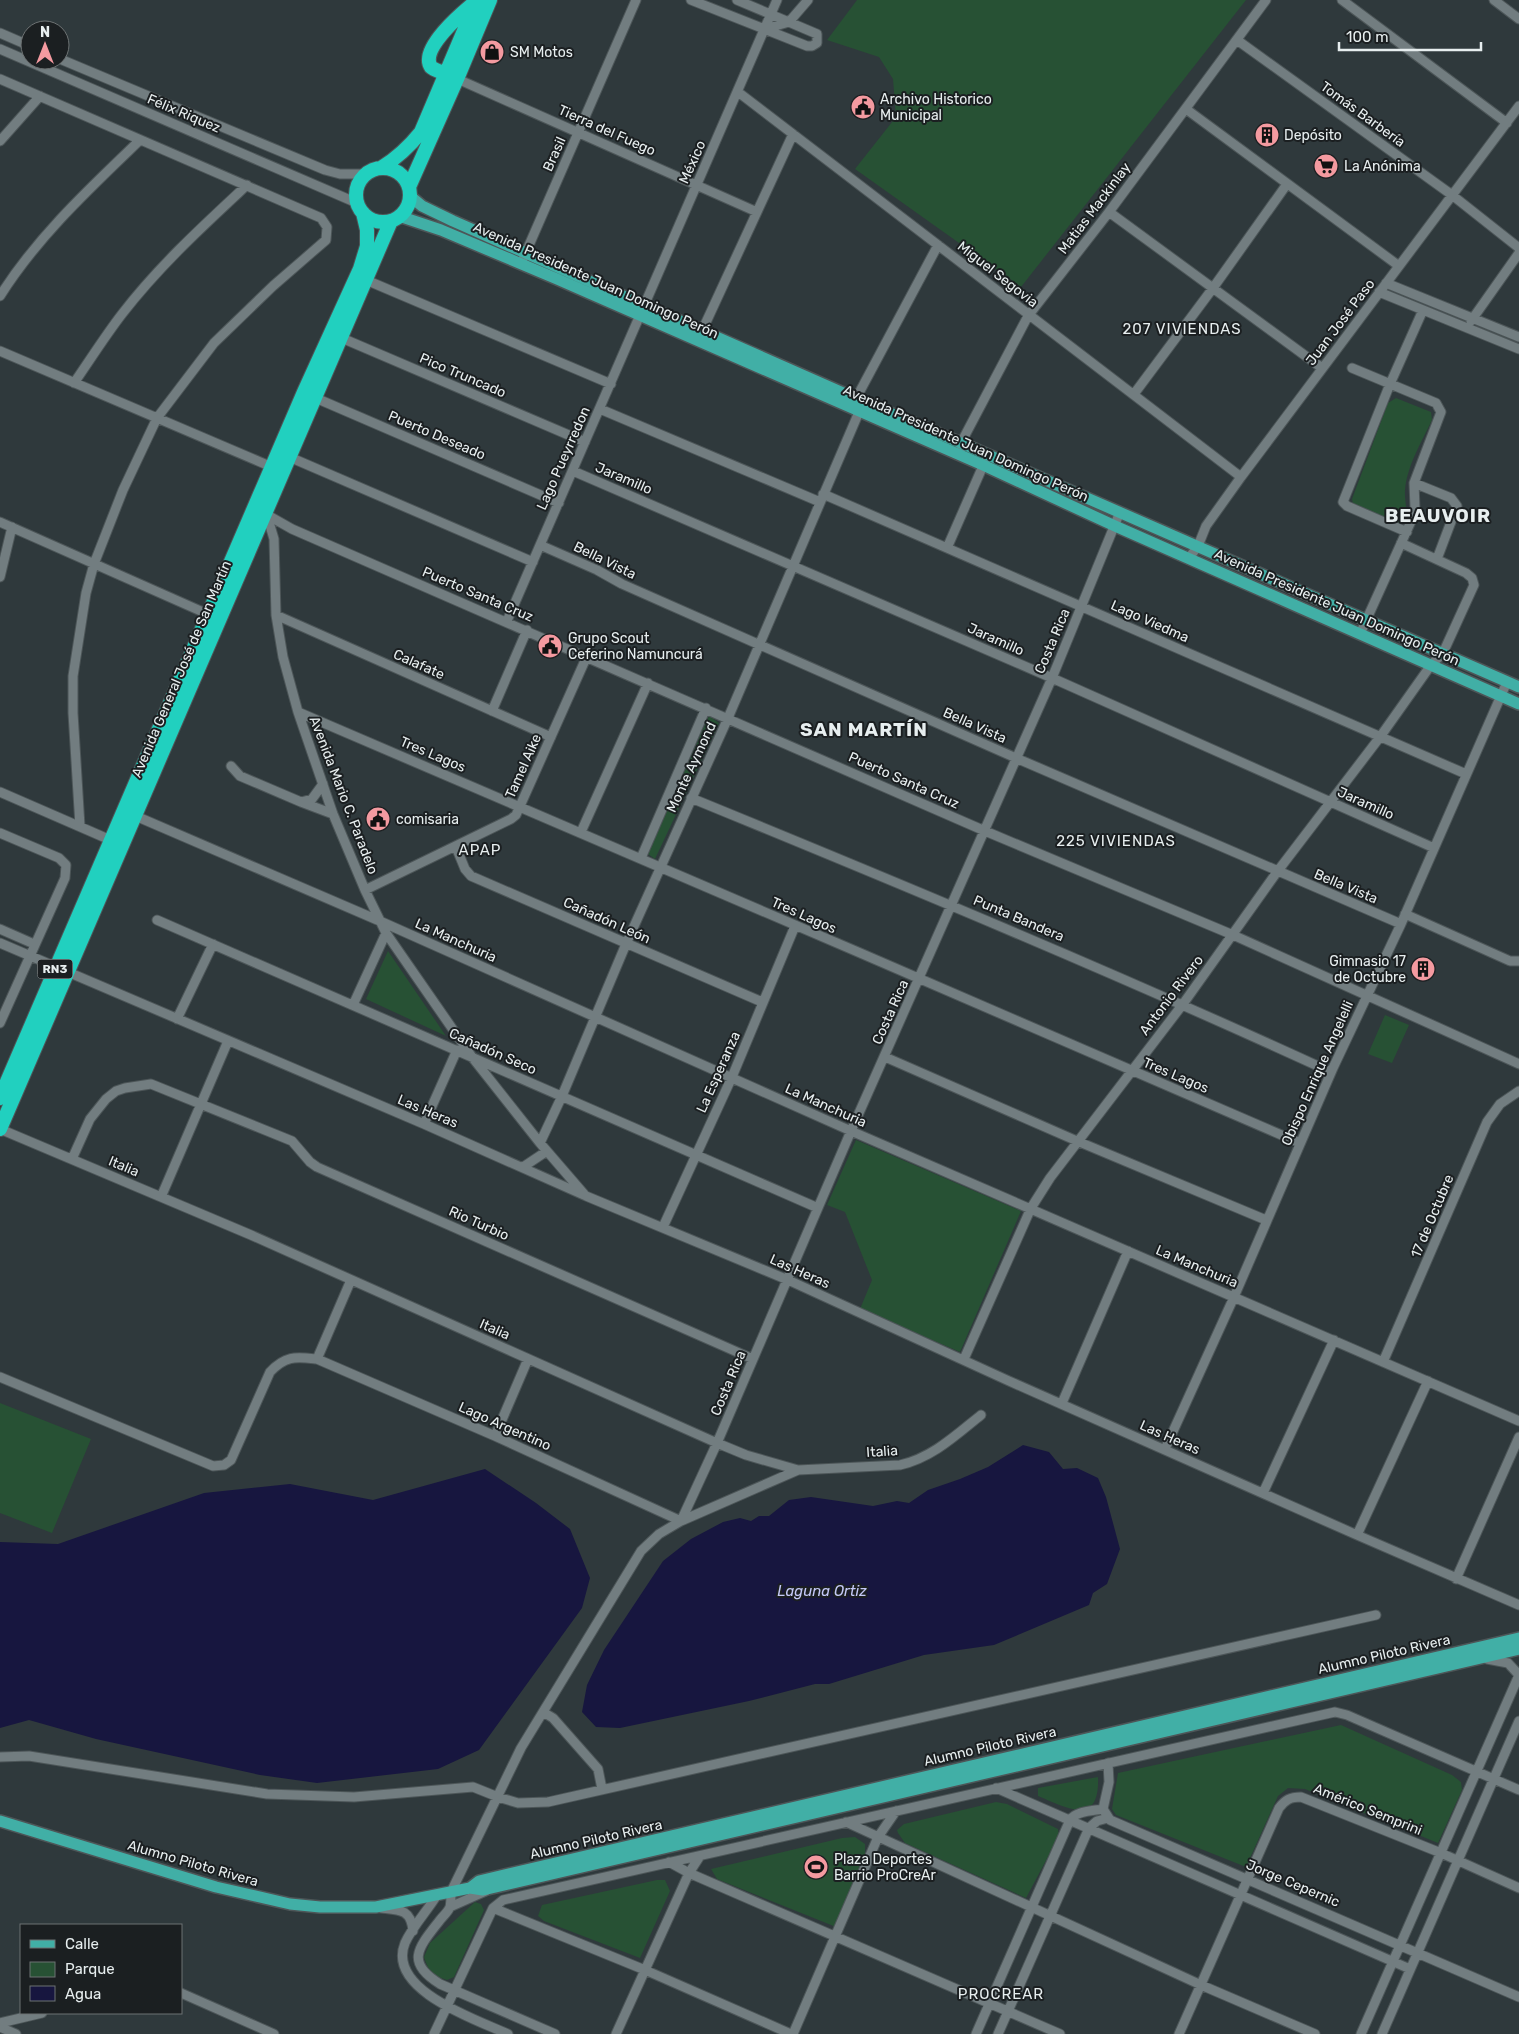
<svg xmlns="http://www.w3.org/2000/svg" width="1519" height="2034" viewBox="0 0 1519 2034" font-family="Rubik,sans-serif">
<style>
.green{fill:#275134}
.water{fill:#17163f}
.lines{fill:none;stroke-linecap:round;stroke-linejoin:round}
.minor-casing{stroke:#4d5658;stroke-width:11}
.major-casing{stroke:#4d5658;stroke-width:14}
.highway-casing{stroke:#4d5658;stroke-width:16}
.minor{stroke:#727d80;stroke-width:9}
.major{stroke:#41afa6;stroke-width:11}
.highway{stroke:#21d0bf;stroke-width:14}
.labels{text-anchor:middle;stroke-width:4;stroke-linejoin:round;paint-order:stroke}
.shield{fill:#1b1f21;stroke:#aab0b1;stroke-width:1}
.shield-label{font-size:12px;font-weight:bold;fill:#e7eeef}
.poi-label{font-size:14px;fill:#e7eeef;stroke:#1b1f21;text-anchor:start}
.street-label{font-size:14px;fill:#e7eeef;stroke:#1b1f21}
.neighbourhood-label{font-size:15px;letter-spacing:1px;fill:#e7eeef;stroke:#1b1f21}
.water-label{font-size:15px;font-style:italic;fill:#c4c9f7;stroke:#1b1f21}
.district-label{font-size:19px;font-weight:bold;letter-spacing:1px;fill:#e7eeef;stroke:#1b1f21}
</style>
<rect width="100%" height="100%" fill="#2f393c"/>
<path class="green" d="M 857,0 L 1246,0 L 1021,287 L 855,169 L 896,117 L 893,79 L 879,57 L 827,40 Z
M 1396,398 L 1431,412 L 1432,420 C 1422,441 1407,466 1405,490 C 1404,503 1410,511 1401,523 L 1398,524 L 1353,504 L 1352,499 L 1388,403 Z
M 709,716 L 719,723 L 655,859 L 648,854 Z
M 388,951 L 446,1036 L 366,999 Z
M 1385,1015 L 1409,1025 L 1392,1063 L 1368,1054 Z
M 856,1140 L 1021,1211 L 960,1352 L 860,1309 L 872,1280 L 845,1212 L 827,1205 Z
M 0,1403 L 91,1439 L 52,1533 L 0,1513 Z
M 1341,1725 L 1452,1775 L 1461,1782 L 1462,1790 L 1438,1843 L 1305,1789 L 1288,1788 L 1278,1796 L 1246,1867 L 1116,1815 L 1112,1809 L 1118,1773 Z
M 1098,1777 C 1100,1827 1067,1808 1038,1796 L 1038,1788 Z
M 996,1802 L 1007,1804 L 1058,1829 L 1059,1836 L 1026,1898 L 905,1843 L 898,1833 L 897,1830 L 904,1824 Z
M 855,1837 L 865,1844 L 865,1858 L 836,1927 L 717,1879 L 711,1869 L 842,1838 Z
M 657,1880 L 665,1880 L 670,1891 L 640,1958 L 544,1921 L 538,1916 L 542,1905 Z
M 475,1902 L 481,1904 L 484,1910 L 454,1977 L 447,1980 C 432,1975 429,1972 424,1957 L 430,1943 Z"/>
<path class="water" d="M 1023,1445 L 1049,1452 L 1063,1469 L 1077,1468 L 1098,1478 L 1106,1497 L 1120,1549 L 1107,1584 L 1093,1593 L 1089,1605 L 994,1645 L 924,1655 L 829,1684 L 815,1684 L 749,1701 L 620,1728 L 596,1727 L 582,1712 L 587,1685 L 604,1650 L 663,1561 L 691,1539 L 723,1522 L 740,1518 L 751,1521 L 759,1516 L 769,1516 L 789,1500 L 811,1497 L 873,1506 L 897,1501 L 909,1503 L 928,1490 L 960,1479 L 988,1467 Z
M 485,1469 L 536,1503 L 570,1529 L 590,1578 L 582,1608 L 479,1750 L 438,1769 L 317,1783 L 260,1775 L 96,1739 L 29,1720 L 0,1728 L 0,1542 L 58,1544 L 204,1493 L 290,1484 L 373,1500 Z"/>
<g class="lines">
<defs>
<path id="minor" d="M 691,0 L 807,46 L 812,46 L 817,43 L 817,34 L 737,0
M 1342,0 L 1507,123
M 1494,0 L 1519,19
M 765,29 L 789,22 L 808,0
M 0,33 L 30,46
M 1237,40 L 1452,195 L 1519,248
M 0,49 L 357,203
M 60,59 L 325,170 L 340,174 L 365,174
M 453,77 L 757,212
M 0,79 L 321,218 L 327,227 L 326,240 L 273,286 L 214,343 L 157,418 L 123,490 L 94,564 L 86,593 L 73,676 L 73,713 L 80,826
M 738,92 L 1241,477
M 1186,109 L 1399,266
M 0,141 L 40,96
M 1109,212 L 1322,368
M 523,259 L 636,0
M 366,280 L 611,384
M 1386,283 L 1519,337
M 1379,292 L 1519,349
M 0,296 C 38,236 89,189 140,140
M 1471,321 L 1519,253
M 702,331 L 793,134
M 337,336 L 585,442
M 0,351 L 272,467
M 1352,368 L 1436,403 L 1441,412 L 1414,483 L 1415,508 L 1413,517 L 1360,634
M 74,383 C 90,360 105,336 122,314 C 159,266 203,226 247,185
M 1134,394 L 1213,288 L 1287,184
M 311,396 L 559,503
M 600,409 L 820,502
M 961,449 L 961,443 L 1028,316 L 1109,212 L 1266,0
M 287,456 L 533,562
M 573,471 L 1052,678 L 1434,848
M 1414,483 L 1451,498 L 1457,506 L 1437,559
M 823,494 L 1466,774
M 262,512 L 292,529 L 985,831 L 1233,935 L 1519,1064
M 266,512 L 274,539 L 276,615 L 283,657 L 298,712 L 333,814 L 365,890 L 386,933 L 472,1057 L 540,1143 L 584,1194
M 0,522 L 212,616
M 1407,532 L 1347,506 L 1343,502 L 1390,384 L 1423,310
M 540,545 L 597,570 L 622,584 L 1016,758 L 1401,924
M 947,548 L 986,459
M 1189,558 L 1198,546 L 1206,526 L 1241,477 L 1519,106
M 0,577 L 12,527
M 276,615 L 551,737
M 507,621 L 777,0
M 492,711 L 527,630
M 298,712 C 633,854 966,999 1300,1143
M 231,766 L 240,776 L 301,802 L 312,799 L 323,784
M 0,792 L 115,842
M 691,798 C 906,886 1120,975 1331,1072
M 301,802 L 333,814
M 131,814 L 382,922 L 851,1131 L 1519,1421
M 581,832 L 648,683
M 0,833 L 59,858 L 66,865 L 65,878 L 0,1023
M 456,847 L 465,869 L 471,876 L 762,1002
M 641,858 L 706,708
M 365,890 L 511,819 L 516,815 L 587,656
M 1405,914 L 1510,961 L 1519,961
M 157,920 L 818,1208
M 0,929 L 34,944
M 0,943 L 424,1124 L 586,1196 L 788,1280 L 1009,1381 L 1357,1535 L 1519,1605
M 353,1005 L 386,933
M 177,1019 L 213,944
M 885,1057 L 1077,1141 L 1266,1220
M 424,1124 L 457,1050
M 0,1129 L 251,1235 L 717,1443 L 746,1455 L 798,1470 L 900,1465 C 932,1458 956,1435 981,1415
M 540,1143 L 562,1096 L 626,944 L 728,718 L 859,412 L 859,393 L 938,245
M 72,1159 L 90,1119 L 106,1099 L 116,1091 L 125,1088 L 151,1084 L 292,1141 L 310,1162 L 317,1167 L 753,1359
M 523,1167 L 547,1151
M 161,1197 L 228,1041
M 663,1227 L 732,1077 L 795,926
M 317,1359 L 495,1436 L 681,1521
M 964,1359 L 1031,1208 L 1050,1178 L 1183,1004 L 1277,872 L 1380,737 L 1431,665 L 1443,653 L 1474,585 L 1472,578 L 1466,573 L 1401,543
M 1383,1362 L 1487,1122 L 1500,1104 L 1519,1091
M 0,1377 L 213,1466 L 224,1465 L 231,1460 L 270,1372 C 286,1355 296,1357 317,1359 L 351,1280
M 1062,1403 L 1128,1251
M 495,1436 L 528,1359
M 1165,1449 L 1234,1297 L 1333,1068 L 1401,924 L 1507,682
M 1263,1493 L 1334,1340
M 681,1521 L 717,1443 L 851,1131 L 1052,678 L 1120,512
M 1357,1535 L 1428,1381
M 1456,1579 L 1519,1437
M 1487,1659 L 1508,1663 L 1519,1675
M 543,1712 L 553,1718 L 598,1769 L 602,1789
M 0,1757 L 29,1756 L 267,1794 L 354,1797 L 473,1787 L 498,1797 L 518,1803 L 548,1802 L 1376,1615
M 1108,1763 L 1109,1782 L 1103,1809 L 1110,1820 L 1519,1997
M 996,1788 L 1410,1969
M 846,1822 L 1201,1985 L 1315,2034
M 669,1862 L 689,1873 L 1060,2034
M 437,1895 C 428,1910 412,1927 405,1943 C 386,1990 477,2020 508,2034
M 450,1907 L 486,1891
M 381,1908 C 400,1910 411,1909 413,1931
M 493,1908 L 645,1970 L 791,2034
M 181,1993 L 274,2034
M 0,2023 L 42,2013
M 0,2027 L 16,2034
M 434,2034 L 493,1908 L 503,1900 L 1335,1712 L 1347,1715 L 1519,1790
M 555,2034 L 440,1984 C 404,1962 419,1947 440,1920 C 443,1916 448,1912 450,1907 C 451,1903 451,1896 451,1892 L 521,1748 L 641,1551 L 659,1534 L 681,1521 L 798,1470
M 616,2034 L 689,1873 L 700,1856
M 793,2034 L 878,1837 L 896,1811
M 976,2034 L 1070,1820 C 1076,1811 1092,1811 1103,1809
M 998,2034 L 1089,1828 L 1097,1821 L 1108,1818
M 1179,2034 L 1279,1808 C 1285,1800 1290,1797 1301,1797 L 1441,1853 L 1519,1888
M 1361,2034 L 1519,1675
M 1382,2034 L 1519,1721"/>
<path id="major" d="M 410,196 L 422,206 L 453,221 L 859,400 L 961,443 L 1519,687
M 399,216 L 441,230 L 557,279 L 983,465 L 1115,526 L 1519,704
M 0,1821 L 216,1887 L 290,1904 L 320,1907 L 376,1907 L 470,1888 L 483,1890 L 1519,1649
M 470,1888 L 479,1881 L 1519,1638"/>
<path id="highway" d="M 446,74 C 442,72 434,70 431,67 C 419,49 463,12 474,3
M 381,168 C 397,158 409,147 421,132 L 477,0
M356 195a27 27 0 1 1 54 0a27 27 0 1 1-54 0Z
M 409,187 L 457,79 L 490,0
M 0,1098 L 304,392 L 360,269 L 367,246 L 367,230 L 363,213
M 0,1129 C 131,827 262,525 391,221"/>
</defs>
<use href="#minor" class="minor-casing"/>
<use href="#major" class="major-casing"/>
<use href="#highway" class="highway-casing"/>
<use href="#minor" class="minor"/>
<use href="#major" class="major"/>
<use href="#highway" class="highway"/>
</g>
<defs>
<symbol id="shop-disc" viewBox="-11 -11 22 22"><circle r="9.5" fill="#f49aa0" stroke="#1b1f21"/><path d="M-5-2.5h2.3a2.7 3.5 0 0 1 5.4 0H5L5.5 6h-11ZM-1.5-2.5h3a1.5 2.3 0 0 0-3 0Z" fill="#111"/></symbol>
<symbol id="civic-disc" viewBox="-11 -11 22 22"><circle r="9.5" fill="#f49aa0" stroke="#1b1f21"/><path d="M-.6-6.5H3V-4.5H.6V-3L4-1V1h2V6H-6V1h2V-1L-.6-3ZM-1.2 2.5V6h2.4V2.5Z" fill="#111"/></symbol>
<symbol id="building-disc" viewBox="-11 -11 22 22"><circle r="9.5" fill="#f49aa0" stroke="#1b1f21"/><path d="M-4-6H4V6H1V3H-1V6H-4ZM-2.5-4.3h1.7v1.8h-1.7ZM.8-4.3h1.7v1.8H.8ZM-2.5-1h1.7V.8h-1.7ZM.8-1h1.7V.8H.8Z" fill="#111"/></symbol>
<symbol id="supermarket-disc" viewBox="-11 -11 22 22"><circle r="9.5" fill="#f49aa0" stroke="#1b1f21"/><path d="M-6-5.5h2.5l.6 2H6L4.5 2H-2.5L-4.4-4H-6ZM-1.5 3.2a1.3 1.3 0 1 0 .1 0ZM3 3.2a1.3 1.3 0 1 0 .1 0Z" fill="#111"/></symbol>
<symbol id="stadium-disc" viewBox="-11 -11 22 22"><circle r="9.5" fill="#f49aa0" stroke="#1b1f21"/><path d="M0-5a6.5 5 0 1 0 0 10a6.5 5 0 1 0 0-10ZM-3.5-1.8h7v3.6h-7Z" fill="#111"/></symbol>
</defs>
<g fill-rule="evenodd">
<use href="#shop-disc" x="478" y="38" width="28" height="28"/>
<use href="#civic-disc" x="849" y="93" width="28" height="28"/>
<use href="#building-disc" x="1253" y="121" width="28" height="28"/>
<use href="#supermarket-disc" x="1312" y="152" width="28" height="28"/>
<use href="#civic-disc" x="536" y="632" width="28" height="28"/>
<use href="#civic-disc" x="364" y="805" width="28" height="28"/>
<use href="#building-disc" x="1409" y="955" width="28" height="28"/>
<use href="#stadium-disc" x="802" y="1853" width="28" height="28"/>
</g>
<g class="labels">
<rect class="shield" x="37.5" y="959.5" width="35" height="19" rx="4"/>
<g class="shield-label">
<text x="55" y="973">RN3</text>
</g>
<g class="poi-label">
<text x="510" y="57">SM Motos</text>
<text x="880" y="104">Archivo Historico<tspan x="880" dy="16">Municipal</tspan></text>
<text x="1284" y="140">Depósito</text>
<text x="1344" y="171">La Anónima</text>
<text x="568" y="643">Grupo Scout<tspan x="568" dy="16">Ceferino Namuncurá</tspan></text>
<text x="396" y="824">comisaria</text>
<text x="1406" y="966" text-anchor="end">Gimnasio 17<tspan x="1406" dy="16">de Octubre</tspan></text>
<text x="834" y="1864">Plaza Deportes<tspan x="834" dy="16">Barrio ProCreAr</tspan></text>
</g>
<g class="street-label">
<text transform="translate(184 113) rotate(23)" y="5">Félix Riquez</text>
<text transform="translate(1363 114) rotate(36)" y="5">Tomás Barbería</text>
<text transform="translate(607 130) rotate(24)" y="5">Tierra del Fuego</text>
<text transform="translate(554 154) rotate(-66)" y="5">Brasil</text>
<text transform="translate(692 162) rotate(-66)" y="5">México</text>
<text transform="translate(1094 208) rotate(-53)" y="5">Matias Mackinlay</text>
<text transform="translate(998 274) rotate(38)" y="5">Miguel Segovia</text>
<text transform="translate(596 280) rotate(24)" y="5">Avenida Presidente Juan Domingo Perón</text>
<text transform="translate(1340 322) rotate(-53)" y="5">Juan José Paso</text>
<text transform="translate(463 375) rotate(23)" y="5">Pico Truncado</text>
<text transform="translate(437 435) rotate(23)" y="5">Puerto Deseado</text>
<text transform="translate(966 443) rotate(24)" y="5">Avenida Presidente Juan Domingo Perón</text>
<text transform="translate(563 458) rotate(-66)" y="5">Lago Pueyrredon</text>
<text transform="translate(624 478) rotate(23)" y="5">Jaramillo</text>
<text transform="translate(605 560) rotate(26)" y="5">Bella Vista</text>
<text transform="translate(478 594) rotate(23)" y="5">Puerto Santa Cruz</text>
<text transform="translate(1337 607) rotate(24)" y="5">Avenida Presidente Juan Domingo Perón</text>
<text transform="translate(1150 621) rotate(24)" y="5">Lago Viedma</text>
<text transform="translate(996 639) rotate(24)" y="5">Jaramillo</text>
<text transform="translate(1052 641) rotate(-67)" y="5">Costa Rica</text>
<text transform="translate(419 664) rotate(24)" y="5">Calafate</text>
<text transform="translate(181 669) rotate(-67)" y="5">Avenida General José de San Martín</text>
<text transform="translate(975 725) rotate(24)" y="5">Bella Vista</text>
<text transform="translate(433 754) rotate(23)" y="5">Tres Lagos</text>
<text transform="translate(523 766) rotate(-66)" y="5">Tamel Aike</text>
<text transform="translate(691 767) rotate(-65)" y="5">Monte Aymond</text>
<text transform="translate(904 780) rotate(24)" y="5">Puerto Santa Cruz</text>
<text transform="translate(344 795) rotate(69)" y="5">Avenida Mario C. Paradelo</text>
<text transform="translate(1366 803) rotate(24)" y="5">Jaramillo</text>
<text transform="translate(1346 886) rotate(23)" y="5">Bella Vista</text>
<text transform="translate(804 915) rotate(24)" y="5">Tres Lagos</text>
<text transform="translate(1019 918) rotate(23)" y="5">Punta Bandera</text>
<text transform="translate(607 920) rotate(24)" y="5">Cañadón León</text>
<text transform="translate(456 940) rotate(24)" y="5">La Manchuria</text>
<text transform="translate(1171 995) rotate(-53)" y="5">Antonio Rivero</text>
<text transform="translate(890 1012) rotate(-66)" y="5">Costa Rica</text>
<text transform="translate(493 1051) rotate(24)" y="5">Cañadón Seco</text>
<text transform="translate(718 1072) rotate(-66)" y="5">La Esperanza</text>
<text transform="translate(1317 1073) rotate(-66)" y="5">Obispo Enrique Angelelli</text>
<text transform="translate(1176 1075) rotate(23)" y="5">Tres Lagos</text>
<text transform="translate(826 1105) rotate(24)" y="5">La Manchuria</text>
<text transform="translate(428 1111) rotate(23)" y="5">Las Heras</text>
<text transform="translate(124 1166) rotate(23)" y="5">Italia</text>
<text transform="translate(1432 1216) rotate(-67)" y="5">17 de Octubre</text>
<text transform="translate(479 1223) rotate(24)" y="5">Rio Turbio</text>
<text transform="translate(1197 1266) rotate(23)" y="5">La Manchuria</text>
<text transform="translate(800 1271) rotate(24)" y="5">Las Heras</text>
<text transform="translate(495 1329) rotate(24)" y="5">Italia</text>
<text transform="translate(728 1383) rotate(-67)" y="5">Costa Rica</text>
<text transform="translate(505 1426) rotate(24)" y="5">Lago Argentino</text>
<text transform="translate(1170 1437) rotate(24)" y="5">Las Heras</text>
<text transform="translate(882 1451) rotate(-4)" y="5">Italia</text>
<text transform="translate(1384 1654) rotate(-13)" y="5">Alumno Piloto Rivera</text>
<text transform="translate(990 1746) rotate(-13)" y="5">Alumno Piloto Rivera</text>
<text transform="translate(1368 1809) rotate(22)" y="5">Américo Semprini</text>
<text transform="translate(596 1839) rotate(-13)" y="5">Alumno Piloto Rivera</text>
<text transform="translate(193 1863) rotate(16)" y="5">Alumno Piloto Rivera</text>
<text transform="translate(1293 1883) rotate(23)" y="5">Jorge Cepernic</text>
</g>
<g class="neighbourhood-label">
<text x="1182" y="334">207 VIVIENDAS</text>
<text x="1116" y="846">225 VIVIENDAS</text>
<text x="480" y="855">APAP</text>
<text x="1001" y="1999">PROCREAR</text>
</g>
<g class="water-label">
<text x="822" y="1596">Laguna Ortiz</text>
</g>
<g class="district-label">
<text x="1438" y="522">BEAUVOIR</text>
<text x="864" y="736">SAN MARTÍN</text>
</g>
</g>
<rect x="20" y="1924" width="162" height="90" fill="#1b1f21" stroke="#6d7273"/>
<rect x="30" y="1940" width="25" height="8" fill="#41afa6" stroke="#6d7273"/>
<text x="65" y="1949" font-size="15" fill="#e7eeef">Calle</text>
<rect x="30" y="1962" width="25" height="15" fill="#275134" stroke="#6d7273"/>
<text x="65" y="1974" font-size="15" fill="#e7eeef">Parque</text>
<rect x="30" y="1986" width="25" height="15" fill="#17163f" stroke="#6d7273"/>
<text x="65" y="1999" font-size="15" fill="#e7eeef">Agua</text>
<g transform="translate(45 45)"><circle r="24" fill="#1b1f21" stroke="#6d7273"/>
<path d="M0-4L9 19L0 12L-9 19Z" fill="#f49aa0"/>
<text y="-8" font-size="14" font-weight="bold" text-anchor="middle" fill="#e7eeef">N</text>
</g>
<path d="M1339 42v8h142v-8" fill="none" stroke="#e7eeef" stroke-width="2.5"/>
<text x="1346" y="42" font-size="15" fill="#e7eeef" stroke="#1b1f21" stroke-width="4" paint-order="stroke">100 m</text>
</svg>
